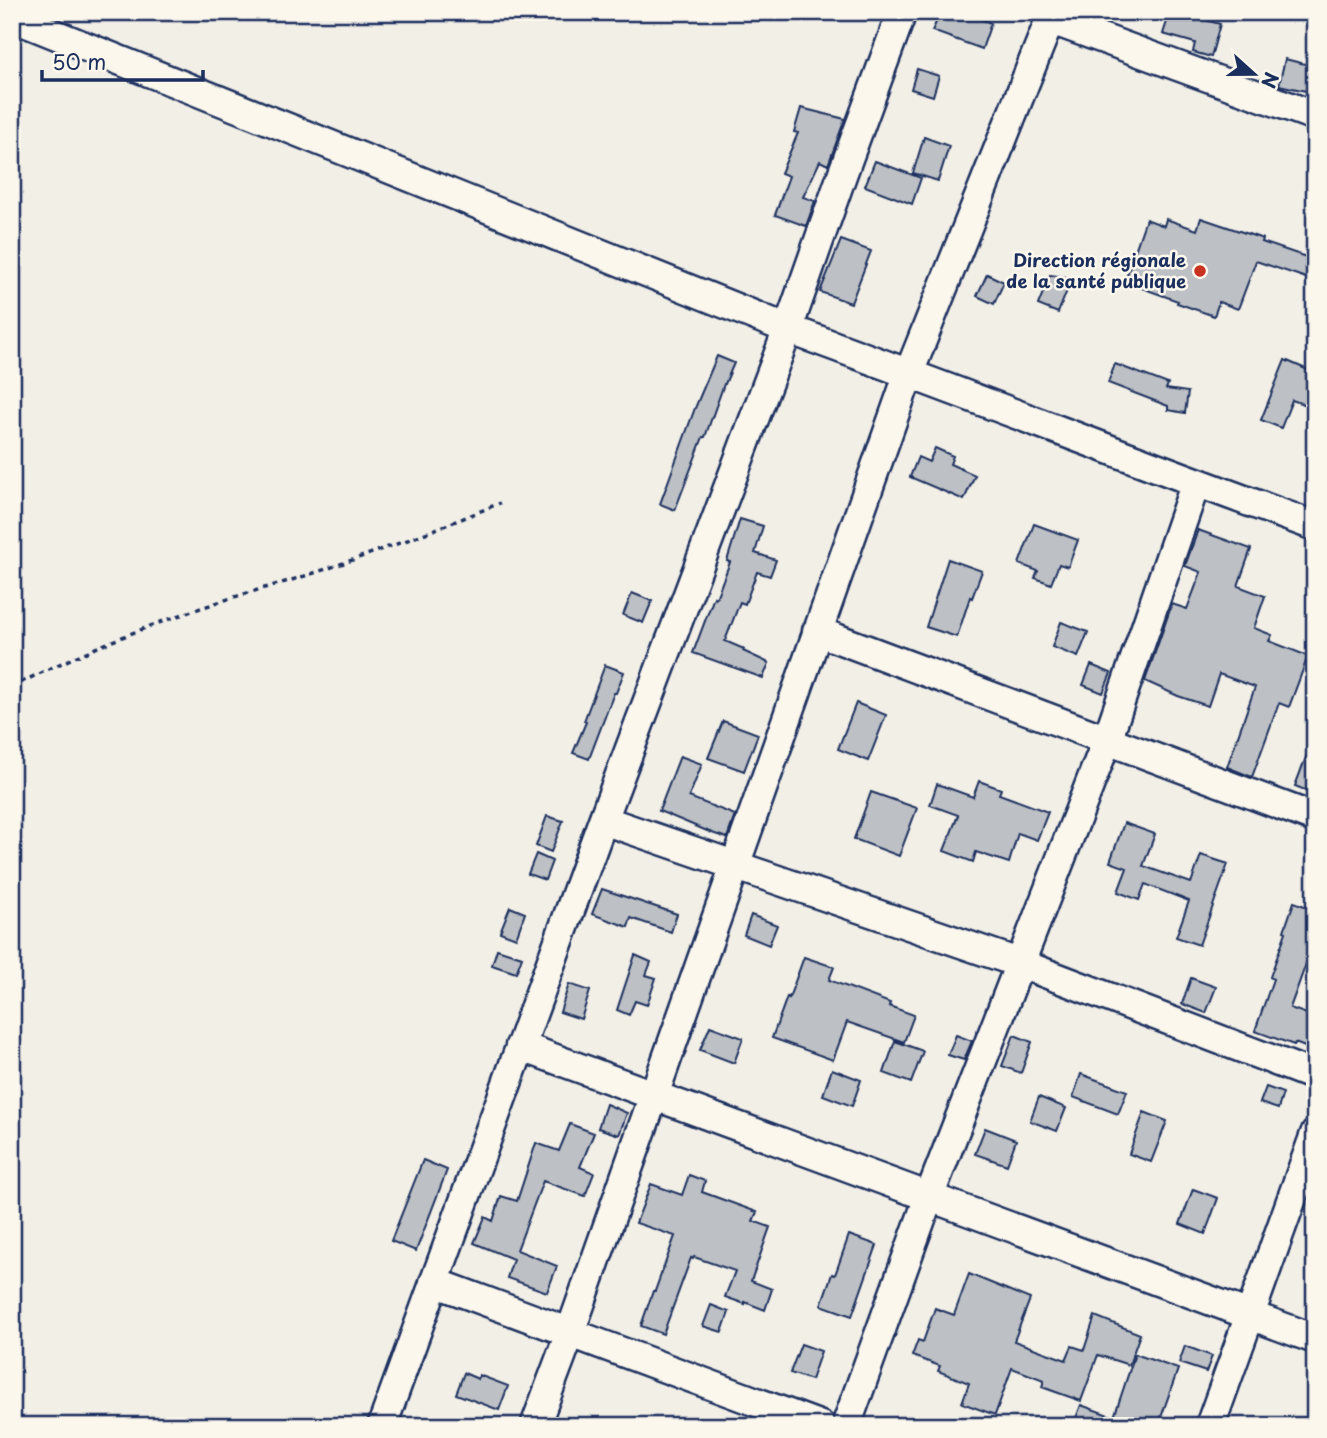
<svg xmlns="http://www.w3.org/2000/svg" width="1327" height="1438" viewBox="0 0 1327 1438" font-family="'Playpen Sans',sans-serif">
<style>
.building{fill:#bdc0c4;stroke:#1b2f5e;stroke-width:2}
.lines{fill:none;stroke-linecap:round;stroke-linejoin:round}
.minor-casing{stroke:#1b2f5e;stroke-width:33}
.path{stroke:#1b2f5e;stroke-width:3.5;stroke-dasharray:5 5;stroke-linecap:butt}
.minor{stroke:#fbf7ec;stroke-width:28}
.poi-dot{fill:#c8321e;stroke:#fbf7ec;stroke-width:2.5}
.labels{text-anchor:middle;stroke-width:5;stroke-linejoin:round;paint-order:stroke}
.poi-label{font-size:18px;font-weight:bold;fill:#1b2f5e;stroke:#fbf7ec;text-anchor:end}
</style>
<rect width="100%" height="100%" fill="#f2efe6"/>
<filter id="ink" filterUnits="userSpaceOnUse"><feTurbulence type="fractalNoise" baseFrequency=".0143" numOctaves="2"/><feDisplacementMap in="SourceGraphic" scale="14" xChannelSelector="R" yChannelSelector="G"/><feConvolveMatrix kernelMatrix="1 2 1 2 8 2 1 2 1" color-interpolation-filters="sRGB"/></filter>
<g filter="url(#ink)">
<path class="building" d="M 941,12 L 963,12 L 991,23 L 982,49 L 932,31 Z
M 1170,12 L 1188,12 L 1187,15 L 1220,24 L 1211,57 L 1193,52 L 1195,43 L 1163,34 Z
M 1285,59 L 1313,66 L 1306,91 L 1279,85 Z
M 917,69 L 939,76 L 933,96 L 911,89 Z
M 801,108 L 845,119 L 828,165 L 820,161 L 803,197 L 815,201 L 806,226 L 775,215 L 789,176 L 781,173 L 798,133 L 794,132 Z
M 924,137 L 949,146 L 938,181 L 913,173 Z
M 875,161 L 921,178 L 912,204 L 865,186 Z
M 1201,218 L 1263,239 L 1262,242 L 1315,260 L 1315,281 L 1256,261 L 1238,309 L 1219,302 L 1214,316 L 1177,303 L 1178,301 L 1139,287 L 1142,280 L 1127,274 L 1146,219 L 1164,226 L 1166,219 L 1197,230 Z
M 841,240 L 871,251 L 851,303 L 820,292 Z
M 987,274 L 1004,282 L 994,304 L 977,296 Z
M 1050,275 L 1072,278 L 1058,313 L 1038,305 Z
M 717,356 L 734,363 L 725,384 L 724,384 L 705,437 L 703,437 L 675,510 L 660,504 L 695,408 Z
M 1285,360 L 1315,373 L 1315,408 L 1292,400 L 1281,428 L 1261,420 Z
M 1115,364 L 1168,384 L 1166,389 L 1188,392 L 1185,413 L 1168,410 L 1168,406 L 1108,383 Z
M 935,448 L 953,456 L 950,464 L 975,475 L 964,500 L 910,477 L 918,457 L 929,462 Z
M 740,519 L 763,526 L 755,553 L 776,560 L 770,576 L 757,572 L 745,604 L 740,602 L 725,641 L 744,649 L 743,651 L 769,663 L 763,678 L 693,653 L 714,597 L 716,598 L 730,562 L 727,561 Z
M 1034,524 L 1078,540 L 1068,567 L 1059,564 L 1051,584 L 1035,578 L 1038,571 L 1019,564 Z
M 1198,530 L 1251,549 L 1238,586 L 1265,596 L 1254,628 L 1272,635 L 1269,641 L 1308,656 L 1289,707 L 1279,703 L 1252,777 L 1227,767 L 1255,687 L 1219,674 L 1208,706 L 1178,696 L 1145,681 L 1172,604 L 1187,609 L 1201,572 L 1185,566 Z
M 948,559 L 982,571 L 972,598 L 970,597 L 957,637 L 926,627 Z
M 632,593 L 652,601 L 643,623 L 623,615 Z
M 1061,622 L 1088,632 L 1078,657 L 1052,647 Z
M 605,665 L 624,672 L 616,693 L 614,693 L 589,759 L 573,753 L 586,722 L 584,721 Z
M 1091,665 L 1111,673 L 1103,693 L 1083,685 Z
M 856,703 L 886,715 L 868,761 L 838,749 Z
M 723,721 L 758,734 L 744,771 L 708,758 Z
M 1313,739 L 1315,739 L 1315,794 L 1295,786 Z
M 680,756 L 702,764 L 689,797 L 735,815 L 727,838 L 712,833 L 659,811 Z
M 979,781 L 1001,789 L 999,794 L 1048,812 L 1037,840 L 1018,833 L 1009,863 L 976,852 L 973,862 L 944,851 L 958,815 L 930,805 L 937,784 L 973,797 Z
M 871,792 L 917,808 L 899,856 L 854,839 Z
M 547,816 L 563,821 L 551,852 L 536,846 Z
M 1124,823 L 1155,834 L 1143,866 L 1191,883 L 1201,855 L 1228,864 L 1199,945 L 1176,937 L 1189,901 L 1145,884 L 1139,900 L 1118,892 L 1127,868 L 1110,862 Z
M 536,854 L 552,861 L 545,880 L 528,874 Z
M 602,889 L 677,914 L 671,932 L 631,918 L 628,927 L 592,914 Z
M 1294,902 L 1315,910 L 1315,939 L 1290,1008 L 1315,1017 L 1315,1051 L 1295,1043 L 1294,1045 L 1255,1031 L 1273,979 L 1270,977 L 1286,932 L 1284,931 Z
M 510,907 L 525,913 L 516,938 L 500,932 Z
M 751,915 L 777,925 L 769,945 L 744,935 Z
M 497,949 L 522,957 L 516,973 L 492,965 Z
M 635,955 L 651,962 L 646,975 L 656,978 L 647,1005 L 635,1001 L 629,1015 L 617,1010 Z
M 804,957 L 834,967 L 829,980 L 890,1003 L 889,1006 L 914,1015 L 904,1042 L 847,1022 L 833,1060 L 772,1038 L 787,997 L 789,998 Z
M 1191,978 L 1216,987 L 1206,1013 L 1182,1004 Z
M 569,984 L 590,991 L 581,1019 L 560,1012 Z
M 710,1026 L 743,1038 L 734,1063 L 700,1050 Z
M 956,1035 L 972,1041 L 964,1060 L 948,1055 Z
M 1014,1035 L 1032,1042 L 1021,1073 L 1002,1066 Z
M 895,1041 L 923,1051 L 911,1083 L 884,1073 Z
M 832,1069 L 861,1080 L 852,1106 L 823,1095 Z
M 1081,1074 L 1127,1091 L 1118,1114 L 1073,1097 Z
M 1266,1087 L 1283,1093 L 1278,1109 L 1260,1103 Z
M 1039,1097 L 1066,1108 L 1057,1131 L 1030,1121 Z
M 606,1104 L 627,1113 L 619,1135 L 598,1128 Z
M 1144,1112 L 1167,1121 L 1151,1162 L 1129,1154 Z
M 570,1124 L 594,1133 L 580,1167 L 594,1173 L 585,1196 L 543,1181 L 517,1250 L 557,1266 L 547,1292 L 507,1278 L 513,1259 L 474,1243 L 485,1217 L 493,1221 L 501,1196 L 517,1201 L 536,1143 L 559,1151 Z
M 985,1128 L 1016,1140 L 1007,1165 L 975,1154 Z
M 423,1160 L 447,1170 L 416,1251 L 391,1241 Z
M 689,1175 L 705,1181 L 702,1192 L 757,1212 L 753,1221 L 770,1227 L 751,1281 L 772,1289 L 765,1310 L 745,1302 L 745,1304 L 725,1297 L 735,1271 L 694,1257 L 693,1259 L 691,1258 L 663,1334 L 641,1326 L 653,1291 L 655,1291 L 675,1236 L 636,1223 L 651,1184 L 682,1195 Z
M 1193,1189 L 1218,1198 L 1205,1234 L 1180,1224 Z
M 849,1235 L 877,1245 L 852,1316 L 821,1305 L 832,1274 L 835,1275 Z
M 969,1274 L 1030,1299 L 1014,1341 L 1066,1360 L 1072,1346 L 1084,1350 L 1095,1316 L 1140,1334 L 1129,1365 L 1098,1355 L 1081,1401 L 1042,1387 L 1044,1380 L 1012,1368 L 995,1415 L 962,1403 L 969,1383 L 938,1371 L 940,1366 L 912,1356 L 918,1340 L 923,1342 L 935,1308 L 954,1315 Z
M 711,1305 L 729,1312 L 722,1332 L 703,1326 Z
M 801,1344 L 821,1351 L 811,1380 L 790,1373 Z
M 1185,1346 L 1212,1356 L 1206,1372 L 1179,1363 Z
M 1135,1354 L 1178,1369 L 1158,1426 L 1073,1426 L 1081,1405 L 1114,1417 Z
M 464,1373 L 478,1379 L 479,1375 L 508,1386 L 499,1410 L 456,1394 Z"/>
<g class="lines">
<defs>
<path id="minor" d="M 12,17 L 788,329 C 964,393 1139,462 1315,526
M 1049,19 L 1315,116
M 817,631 L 1315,818
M 603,820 L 1019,963 L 1315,1076
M 520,1046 L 1315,1339
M 434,1282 L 821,1426
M 382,1426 L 603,820 L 788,329 L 842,175 L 902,12
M 535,1426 L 570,1333 L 909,373 L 1053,12
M 846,1426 L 929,1197 L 1107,740 L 1196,482
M 1210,1426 L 1315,1134"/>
</defs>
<use href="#minor" class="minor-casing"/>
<path class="path" d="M 12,687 C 79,653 148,625 219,602 C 249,592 280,584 311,574 C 375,553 438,529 500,503"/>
<use href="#minor" class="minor"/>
</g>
</g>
<circle class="poi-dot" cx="1200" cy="271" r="7"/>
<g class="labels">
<g class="poi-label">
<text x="1186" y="267">Direction régionale<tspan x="1186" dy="21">de la santé publique</tspan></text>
</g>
</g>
<rect width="1327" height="1438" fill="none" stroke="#fbf7ec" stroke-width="42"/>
<rect x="21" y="21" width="1285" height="1396" fill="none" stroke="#1b2f5e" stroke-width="2.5" filter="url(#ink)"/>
<g transform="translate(1254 74) rotate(111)" stroke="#fbf7ec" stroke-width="5" paint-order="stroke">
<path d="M0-5L12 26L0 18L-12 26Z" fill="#1b2f5e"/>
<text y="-10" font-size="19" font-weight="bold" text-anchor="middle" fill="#1b2f5e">N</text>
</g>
<path d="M42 70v10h161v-10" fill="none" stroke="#1b2f5e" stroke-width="3.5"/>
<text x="52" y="70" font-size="21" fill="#1b2f5e" stroke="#fbf7ec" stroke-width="5" paint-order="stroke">50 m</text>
</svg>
